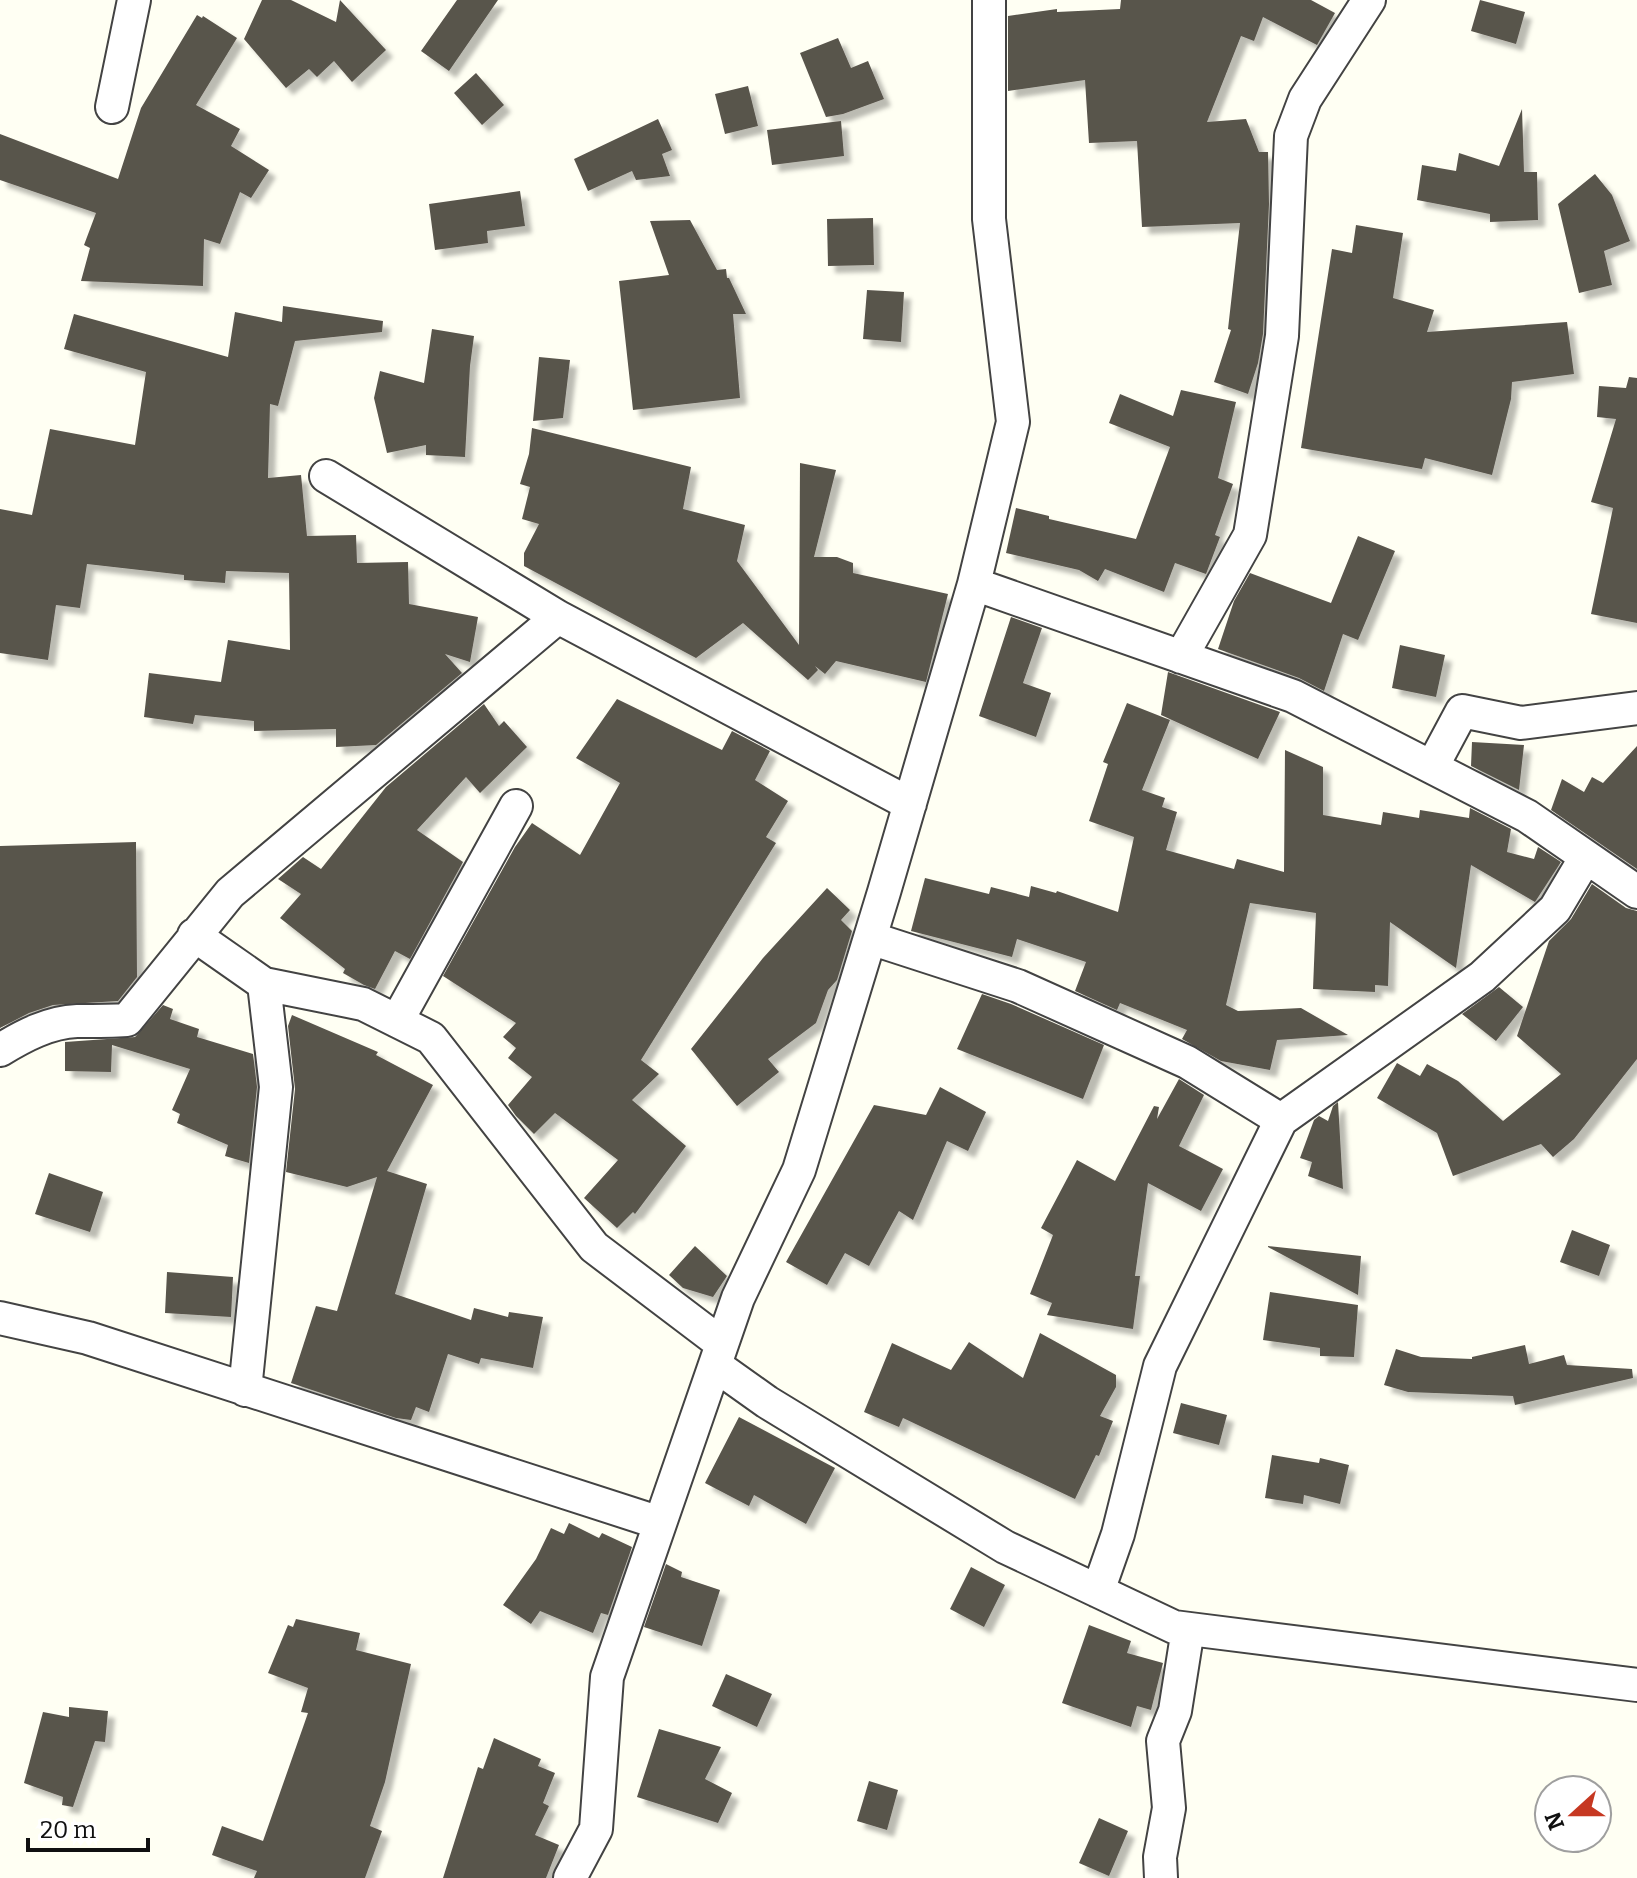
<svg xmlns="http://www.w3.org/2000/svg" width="1637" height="1878" viewBox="0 0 1637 1878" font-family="Bitter,serif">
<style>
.building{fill:#59544c;filter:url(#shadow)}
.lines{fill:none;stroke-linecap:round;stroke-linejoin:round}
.street-casing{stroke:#434343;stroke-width:36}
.street{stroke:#fff;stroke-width:32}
</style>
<defs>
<filter id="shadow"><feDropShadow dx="7" dy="7" stdDeviation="2" flood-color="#0004"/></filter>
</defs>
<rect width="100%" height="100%" fill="#fffff3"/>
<path class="building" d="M 262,0 L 291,0 L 336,22 L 340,0 L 386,50 L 352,82 L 334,61 L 317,77 L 309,69 L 286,88 L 244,39 Z
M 457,0 L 498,0 L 449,71 L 421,51 Z
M 1121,0 L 1311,0 L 1335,13 L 1317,45 L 1263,17 L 1254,41 L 1241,36 L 1207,122 L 1246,119 L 1259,152 L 1268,152 L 1269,204 L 1263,334 L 1258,363 L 1248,394 L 1214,382 L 1231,330 L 1228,329 L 1240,223 L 1142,227 L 1137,141 L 1089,143 L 1085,80 L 1008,91 L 1008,16 L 1057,9 L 1057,12 L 1120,9 Z
M 1480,0 L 1525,12 L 1516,44 L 1471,31 Z
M 197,15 L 202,18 L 203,16 L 237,38 L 196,105 L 240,129 L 231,146 L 269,170 L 251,198 L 240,192 L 220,244 L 204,239 L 203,286 L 81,281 L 90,248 L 84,245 L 96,213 L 0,180 L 0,134 L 118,179 L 141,108 Z
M 838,38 L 851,68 L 868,61 L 884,99 L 843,114 L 826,117 L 800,53 Z
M 476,73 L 504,105 L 482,125 L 454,93 Z
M 748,86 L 758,126 L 725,134 L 715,94 Z
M 1522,109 L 1524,172 L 1537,172 L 1538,220 L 1490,222 L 1490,214 L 1417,200 L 1422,165 L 1456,171 L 1459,153 L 1499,166 Z
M 658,119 L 672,150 L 662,154 L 670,176 L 636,180 L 632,171 L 588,191 L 574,159 Z
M 841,121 L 844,156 L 772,165 L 767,130 Z
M 1595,174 L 1612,195 L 1630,241 L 1604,251 L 1612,285 L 1579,293 L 1558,204 Z
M 520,191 L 525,226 L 487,231 L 488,243 L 435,250 L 429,204 Z
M 873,218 L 874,265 L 828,266 L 827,219 Z
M 690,220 L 717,270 L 726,269 L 727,278 L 729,278 L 746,314 L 733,314 L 740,398 L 633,410 L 619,281 L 669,275 L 650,221 Z
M 1356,225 L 1403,233 L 1393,298 L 1434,310 L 1427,332 L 1567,322 L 1574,374 L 1512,382 L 1511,399 L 1492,475 L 1425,458 L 1422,469 L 1301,448 L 1332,249 L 1352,253 Z
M 867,290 L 904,292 L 901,342 L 863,339 Z
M 283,306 L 383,321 L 382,332 L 295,341 L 278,406 L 270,404 L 268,478 L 301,475 L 307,536 L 356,535 L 357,563 L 408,562 L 409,604 L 478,617 L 470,662 L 445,654 L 462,673 L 376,745 L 336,747 L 336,729 L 254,731 L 254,721 L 195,715 L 193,724 L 144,717 L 149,673 L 221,682 L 228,640 L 290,650 L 289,573 L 226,571 L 225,583 L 184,580 L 184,575 L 87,564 L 80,608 L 56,605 L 48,660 L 0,653 L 0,509 L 32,515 L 50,429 L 135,445 L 146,372 L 64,349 L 74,314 L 228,357 L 235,312 L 282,322 Z
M 432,329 L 474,336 L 470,366 L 465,457 L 426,455 L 426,445 L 387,453 L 374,398 L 380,371 L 424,383 Z
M 539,357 L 570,360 L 563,418 L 533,421 Z
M 1629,377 L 1637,378 L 1637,623 L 1591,614 L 1613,508 L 1591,502 L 1616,419 L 1597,417 L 1599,386 L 1626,388 Z
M 1181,390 L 1236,402 L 1218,478 L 1233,484 L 1215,535 L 1220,537 L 1206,574 L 1175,563 L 1164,592 L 1105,569 L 1098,581 L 1079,570 L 1006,553 L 1016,508 L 1049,516 L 1049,519 L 1136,539 L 1170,447 L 1109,423 L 1120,394 L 1173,416 Z
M 532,428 L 691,467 L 683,509 L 745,525 L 737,561 L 799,645 L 800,463 L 836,470 L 814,557 L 837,557 L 853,563 L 853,573 L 948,594 L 926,682 L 836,661 L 825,674 L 815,666 L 818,670 L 808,680 L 743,623 L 696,658 L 524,566 L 524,553 L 539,524 L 522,519 L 530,487 L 520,484 L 529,454 Z
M 1358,536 L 1395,551 L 1358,640 L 1343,634 L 1324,691 L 1299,678 L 1218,649 L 1234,601 L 1250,573 L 1331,603 Z
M 1011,617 L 1042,628 L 1023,683 L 1051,693 L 1036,737 L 979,716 Z
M 1400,645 L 1445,655 L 1436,697 L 1392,688 Z
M 1168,672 L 1280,712 L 1258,759 L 1161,715 Z
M 617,699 L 722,750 L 732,731 L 770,751 L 755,780 L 788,801 L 766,837 L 776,843 L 641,1060 L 659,1074 L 632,1100 L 686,1146 L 635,1214 L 633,1212 L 617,1228 L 584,1198 L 618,1160 L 555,1113 L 534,1134 L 516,1116 L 508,1105 L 532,1077 L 508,1058 L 516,1048 L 503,1037 L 516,1023 L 443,976 L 515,847 L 532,823 L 580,855 L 620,783 L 576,758 Z
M 1127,703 L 1170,720 L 1142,790 L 1165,798 L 1162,807 L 1177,812 L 1166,850 L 1234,869 L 1237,859 L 1284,872 L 1285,750 L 1323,767 L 1323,815 L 1381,825 L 1383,812 L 1419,818 L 1420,810 L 1469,818 L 1470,808 L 1511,829 L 1507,852 L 1534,859 L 1538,847 L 1561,862 L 1535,902 L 1471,865 L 1456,968 L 1390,922 L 1388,986 L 1375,985 L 1375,992 L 1313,989 L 1316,913 L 1250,903 L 1226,1005 L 1238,1011 L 1301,1008 L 1348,1035 L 1277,1040 L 1270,1070 L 1221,1061 L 1182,1039 L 1187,1030 L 1120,1003 L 1117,1010 L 1075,991 L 1086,962 L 1017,939 L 1012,957 L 911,931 L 925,878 L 989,894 L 991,887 L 1029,897 L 1031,886 L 1056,893 L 1057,891 L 1118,912 L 1134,837 L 1089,821 L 1108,764 L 1103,762 Z
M 484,704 L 499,726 L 504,721 L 527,747 L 480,793 L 466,777 L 417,830 L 463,862 L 410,959 L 395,951 L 375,989 L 364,985 L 343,973 L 345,969 L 280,918 L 301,894 L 278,879 L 303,857 L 321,869 L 386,787 Z
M 1472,742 L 1524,745 L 1519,790 L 1471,766 Z
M 1637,746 L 1637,869 L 1551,810 L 1562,779 L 1584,792 L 1592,777 L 1603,783 Z
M 136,842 L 137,977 L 118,1001 L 53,1005 L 29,1013 L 0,1028 L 0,846 Z
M 1592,884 L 1626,908 L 1637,911 L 1637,1059 L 1574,1139 L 1553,1157 L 1541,1144 L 1453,1176 L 1437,1133 L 1377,1098 L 1397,1063 L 1420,1076 L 1427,1064 L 1458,1081 L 1503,1121 L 1561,1074 L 1517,1036 L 1549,941 L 1571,919 Z
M 827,888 L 850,910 L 841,920 L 852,931 L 837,980 L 828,990 L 816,1023 L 768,1059 L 779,1072 L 737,1106 L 691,1049 L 763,958 Z
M 1499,987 L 1523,1007 L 1496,1041 L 1462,1014 Z
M 982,994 L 1011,1004 L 1104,1045 L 1083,1099 L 957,1049 Z
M 163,1005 L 173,1009 L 170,1019 L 199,1029 L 197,1037 L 253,1054 L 257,1087 L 249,1163 L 225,1156 L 228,1145 L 177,1123 L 180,1114 L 172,1110 L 190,1069 L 112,1045 L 111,1072 L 65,1071 L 65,1042 L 135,1037 Z
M 292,1015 L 378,1052 L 376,1055 L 433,1085 L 387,1171 L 427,1184 L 395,1294 L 471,1320 L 474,1308 L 508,1317 L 509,1312 L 543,1317 L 533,1368 L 481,1358 L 479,1364 L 448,1354 L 429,1412 L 416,1407 L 411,1420 L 396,1418 L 291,1383 L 316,1306 L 337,1311 L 377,1177 L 347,1187 L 286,1172 L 295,1089 L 288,1026 Z
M 1179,1079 L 1204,1095 L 1179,1146 L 1223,1169 L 1201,1211 L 1148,1183 L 1135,1276 L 1140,1276 L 1133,1329 L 1047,1315 L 1052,1303 L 1030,1294 L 1053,1235 L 1041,1228 L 1077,1160 L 1115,1181 L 1154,1106 L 1159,1107 L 1157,1119 Z
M 940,1087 L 986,1112 L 968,1151 L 947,1141 L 913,1220 L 899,1211 L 869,1266 L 845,1253 L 827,1285 L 786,1262 L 874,1105 L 926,1115 Z
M 1338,1102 L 1342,1172 L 1343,1189 L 1308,1176 L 1312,1162 L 1300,1158 L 1314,1120 L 1319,1116 L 1328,1121 L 1333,1106 Z
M 49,1173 L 103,1192 L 90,1232 L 35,1214 Z
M 1572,1230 L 1610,1245 L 1599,1276 L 1560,1262 Z
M 695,1246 L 727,1276 L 713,1297 L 683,1288 L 669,1275 Z
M 1268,1246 L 1361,1256 L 1358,1295 L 1268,1247 Z
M 167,1272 L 233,1277 L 231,1317 L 165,1313 Z
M 1270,1292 L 1358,1305 L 1354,1357 L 1320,1356 L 1320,1348 L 1263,1340 Z
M 1040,1333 L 1116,1375 L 1116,1387 L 1100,1416 L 1113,1421 L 1099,1456 L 1096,1455 L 1075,1499 L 903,1418 L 899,1427 L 864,1412 L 892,1343 L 951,1370 L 969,1342 L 1023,1378 Z
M 1525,1345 L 1529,1364 L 1564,1355 L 1567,1365 L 1632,1369 L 1633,1378 L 1515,1405 L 1513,1396 L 1408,1392 L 1384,1385 L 1396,1349 L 1421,1357 L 1472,1359 L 1472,1357 Z
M 1181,1403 L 1227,1415 L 1219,1445 L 1173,1433 Z
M 739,1417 L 835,1468 L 806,1524 L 754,1495 L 749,1506 L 705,1483 Z
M 1272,1455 L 1319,1463 L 1320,1458 L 1349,1465 L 1340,1504 L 1304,1495 L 1303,1504 L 1265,1498 Z
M 569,1523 L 599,1538 L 602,1533 L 632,1547 L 608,1615 L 601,1613 L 593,1633 L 540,1611 L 531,1624 L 503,1605 L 536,1559 L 551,1528 L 564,1534 Z
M 666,1564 L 682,1572 L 681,1577 L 720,1590 L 702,1646 L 644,1627 Z
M 971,1567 L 1005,1585 L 984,1627 L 950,1609 Z
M 296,1619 L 360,1633 L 356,1650 L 411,1664 L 385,1782 L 370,1826 L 382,1831 L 365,1878 L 254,1878 L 257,1871 L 212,1855 L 222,1826 L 263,1841 L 308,1713 L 301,1712 L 308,1688 L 268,1673 L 288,1625 L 293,1627 Z
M 1089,1625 L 1131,1641 L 1127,1653 L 1163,1663 L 1151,1710 L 1137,1706 L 1131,1727 L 1062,1703 Z
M 726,1674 L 772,1694 L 757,1727 L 712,1706 Z
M 69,1707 L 108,1711 L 105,1742 L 95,1741 L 73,1807 L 62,1805 L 63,1797 L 24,1783 L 43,1712 L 69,1717 Z
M 659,1729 L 721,1747 L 705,1779 L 732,1793 L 718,1823 L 637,1797 Z
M 494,1738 L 541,1759 L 538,1766 L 555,1773 L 543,1803 L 549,1806 L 535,1835 L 559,1845 L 546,1878 L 443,1878 L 478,1767 L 483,1769 Z
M 869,1781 L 898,1790 L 887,1830 L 857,1821 Z
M 1099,1818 L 1128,1831 L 1109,1876 L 1079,1863 Z"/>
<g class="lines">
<defs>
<path id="street" d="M 112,107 L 134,0
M 326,476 L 558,617 L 910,804
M 974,584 L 1293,696 L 1527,816 L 1637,892
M 1181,657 L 1250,535 L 1282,336 L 1291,136 L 1305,99 L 1369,0
M 1432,767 L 1462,711 L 1521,723 L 1637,708
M 194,935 L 264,984 L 276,1087 L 245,1390
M 870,938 L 1018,986 L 1187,1062 L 1281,1120 L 1482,977 L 1555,909 L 1586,857
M 264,984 L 363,1004 L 431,1038 L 594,1247 L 722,1344
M 397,1021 L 516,806
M 0,1050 C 23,1036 49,1022 77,1021 C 94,1021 110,1021 127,1020 L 230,893 L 558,617
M 0,1318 L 88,1338 L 660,1523
M 715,1365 L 767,1402 L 1005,1547 L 1174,1627 L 1637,1685
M 1098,1591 L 1118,1534 L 1160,1366 L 1281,1120
M 570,1878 L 596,1829 L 607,1677 L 738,1298 L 799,1170 L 884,892 L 974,584 L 1013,422 L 989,219 L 989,0
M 1161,1878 L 1160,1857 L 1169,1808 L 1163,1741 L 1175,1711 L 1188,1629"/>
</defs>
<use href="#street" class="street-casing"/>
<use href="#street" class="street"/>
</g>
<g transform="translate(1573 1814) rotate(249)"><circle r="38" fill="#ffffff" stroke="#9f9f9f" stroke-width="2"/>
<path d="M0-6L14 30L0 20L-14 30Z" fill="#c63822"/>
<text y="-12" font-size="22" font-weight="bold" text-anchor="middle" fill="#101010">N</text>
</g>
<path d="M28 1838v12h120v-12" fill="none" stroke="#101010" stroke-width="4"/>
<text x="40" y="1838" font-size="24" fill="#101010" stroke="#ffffff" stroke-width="6" paint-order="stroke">20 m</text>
</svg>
